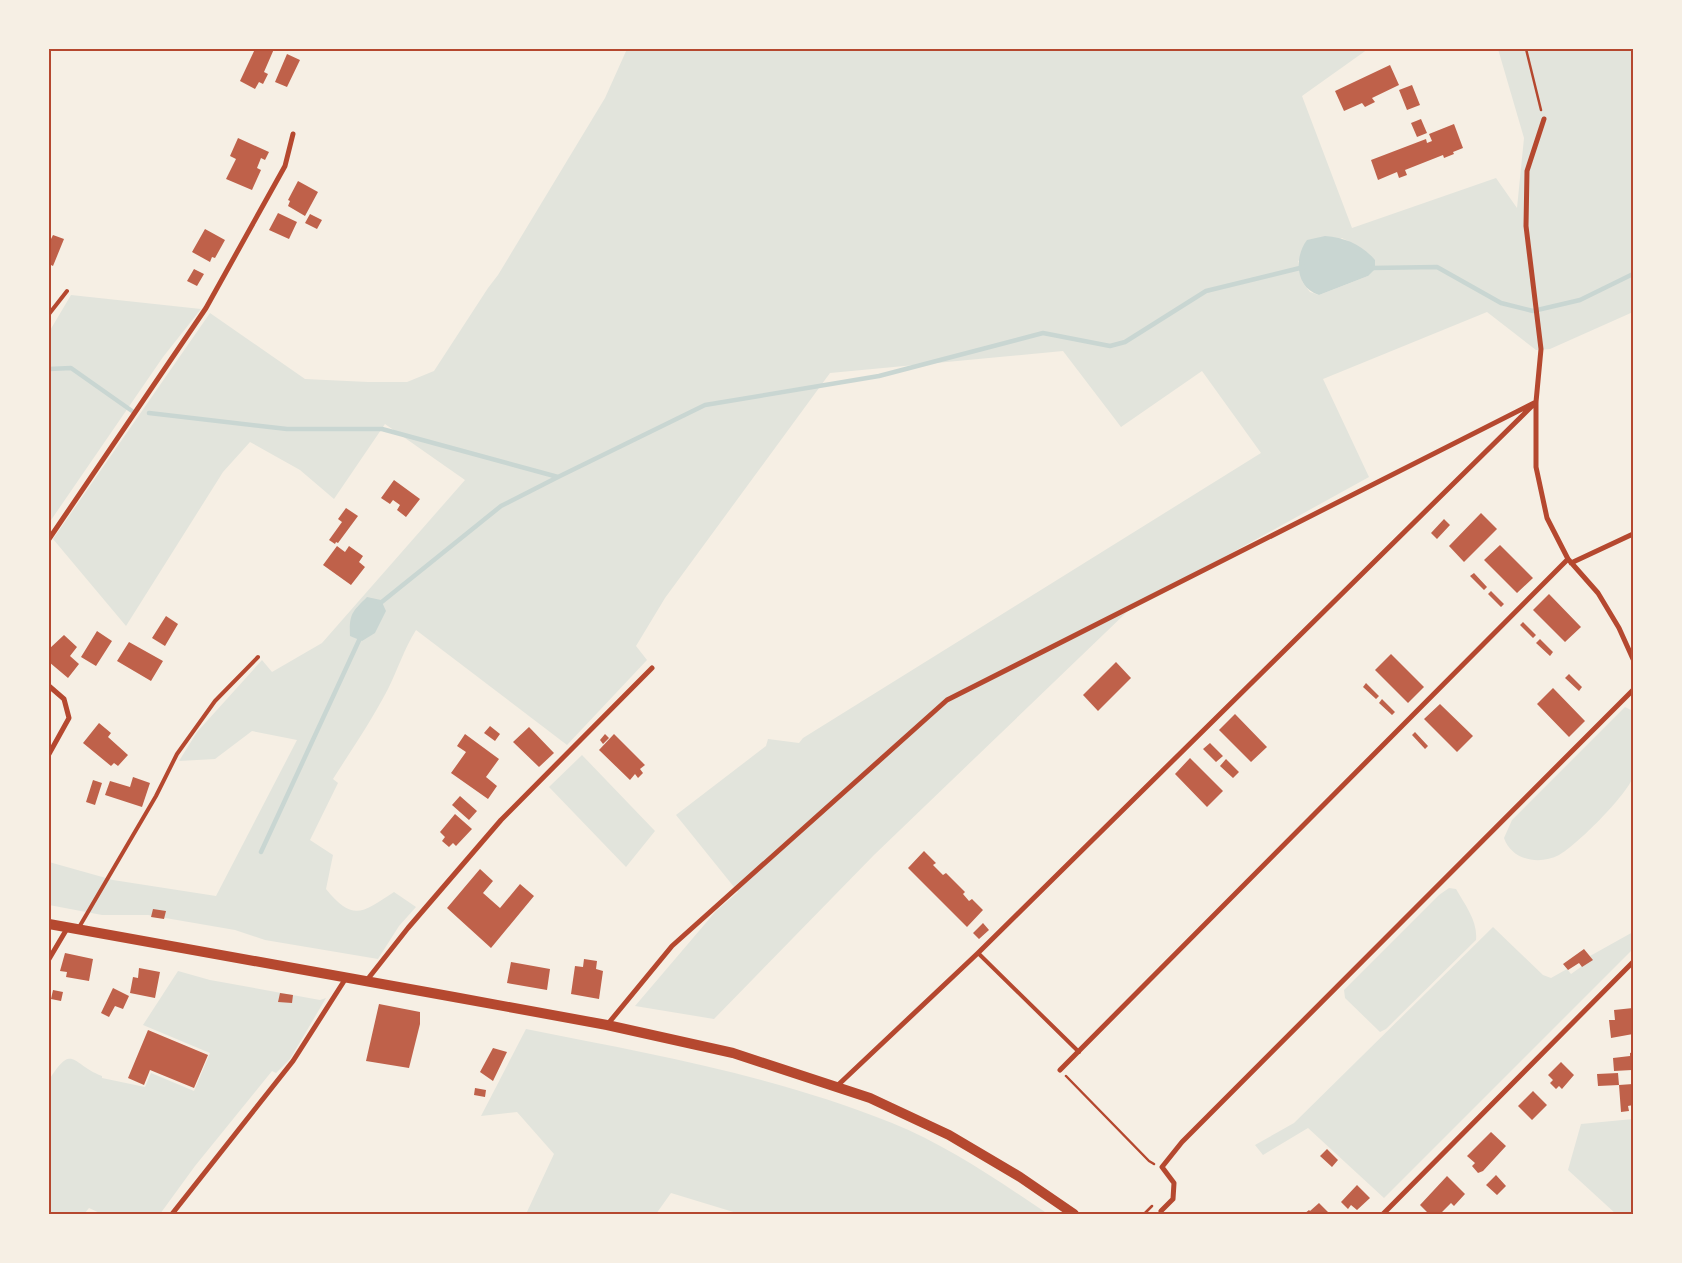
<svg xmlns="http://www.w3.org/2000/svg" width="1682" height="1263" viewBox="0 0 1682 1263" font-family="'Open Sans',sans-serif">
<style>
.green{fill:#e2e4dc;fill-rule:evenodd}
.water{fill:#c9d6d2}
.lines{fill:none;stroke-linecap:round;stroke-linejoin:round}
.stream{stroke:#c9d6d2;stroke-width:4.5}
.building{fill:#bf614a}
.path{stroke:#b5482f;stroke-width:2.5}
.service{stroke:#b5482f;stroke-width:4}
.minor{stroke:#b5482f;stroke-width:5}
.secondary{stroke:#b5482f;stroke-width:10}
.neatline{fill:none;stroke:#b5482f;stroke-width:2}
</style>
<rect width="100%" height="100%" fill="#f6efe4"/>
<path class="green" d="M 627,49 L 1368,49 L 1302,96 L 1352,228 L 1496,178 L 1517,208 L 1524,138 L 1498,49 L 1633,49 L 1633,312 L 1550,349 L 1536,350 L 1487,312 L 1323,379 L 1369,477 L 1130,609 L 874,855 L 714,1019 L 635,1006 L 716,911 L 738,892 L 676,815 L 766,746 L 768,739 L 799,743 L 803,738 L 1261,453 L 1202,371 L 1121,427 L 1063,351 L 830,373 L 665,598 L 636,646 L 647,660 L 567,745 L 416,630 C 404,649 398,669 388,689 C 372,720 352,749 333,779 L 338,783 L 310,840 L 333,855 L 326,889 C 353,922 362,913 394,892 L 416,907 L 399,926 L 378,959 L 265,940 L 235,930 L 148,915 L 102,915 L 49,905 L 49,862 L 113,880 L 216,896 L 297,740 L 252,731 L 215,759 L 179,761 L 197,732 L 262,660 L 272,672 L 322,643 L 465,480 L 385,424 L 334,499 L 300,470 L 250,442 L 223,472 L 126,626 L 53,539 L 210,313 L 305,379 L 368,382 L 407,382 L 434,371 L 488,288 L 498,275 L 605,98 ZM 1342,238 L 1348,241 L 1368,276 L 1319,295 L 1310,292 L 1303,283 L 1298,261 Z
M 71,295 L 201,309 L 163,357 L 49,523 L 49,332 Z
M 1625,707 L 1633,711 C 1633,728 1637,763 1633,777 C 1627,795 1576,846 1559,855 C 1540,865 1512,861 1504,838 L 1512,820 Z
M 582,755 L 655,831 L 626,867 L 549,787 Z
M 1449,888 L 1456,889 C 1465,905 1478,921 1476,940 L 1386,1029 L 1380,1032 L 1345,998 L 1344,990 L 1439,895 Z
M 1493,927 L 1543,975 L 1551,978 L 1567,969 L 1571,974 L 1592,959 L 1590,956 L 1633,932 L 1633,949 L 1384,1198 L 1308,1128 L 1263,1155 L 1255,1145 L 1294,1123 Z
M 178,971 L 210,980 L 320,1000 L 326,998 L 290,1059 L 276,1073 L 272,1071 L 195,1166 L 160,1214 L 102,1214 L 89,1208 L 84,1214 L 49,1214 L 49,1080 C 73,1042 71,1064 102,1076 L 102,1078 L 145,1087 L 151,1073 L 194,1091 L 210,1053 L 143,1025 Z
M 526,1029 C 651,1054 773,1075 892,1123 C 946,1145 996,1179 1045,1212 L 1043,1214 L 740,1214 L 671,1193 L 656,1214 L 526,1214 L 554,1154 L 517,1112 L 481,1116 Z
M 1633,1119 L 1633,1214 L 1616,1214 L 1568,1170 L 1581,1124 Z"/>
<path class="water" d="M 1325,236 C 1346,238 1361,244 1375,260 L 1375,269 L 1368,276 L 1319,295 C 1295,288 1294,257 1307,240 Z
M 367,597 L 381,600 L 386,611 L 375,633 L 362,641 L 350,636 C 349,614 352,612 367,597 Z"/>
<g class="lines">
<path class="stream" d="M 1371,268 L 1437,267 L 1501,303 L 1533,311 L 1580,300 L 1633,274
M 49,369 L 71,368 L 132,411
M 149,413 L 287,429 L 382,429 L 558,477 L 705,405 L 879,376 L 1043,333 L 1110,346 L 1125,342 L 1206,291 L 1304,267
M 378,605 L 501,506 L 558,477
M 261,852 L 361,636"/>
</g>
<path class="building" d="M 255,49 L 274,49 L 264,72 L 268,74 L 263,84 L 259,82 L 255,89 L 240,81 Z
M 287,54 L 300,60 L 287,87 L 275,82 Z
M 1390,65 L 1399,85 L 1372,98 L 1375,102 L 1365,107 L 1362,103 L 1344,111 L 1335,91 Z
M 1412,85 L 1420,105 L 1407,110 L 1399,90 Z
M 1421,119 L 1427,133 L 1417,137 L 1411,123 Z
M 1454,124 L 1463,148 L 1453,152 L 1454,154 L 1444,158 L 1443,155 L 1405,170 L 1407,175 L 1399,178 L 1397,172 L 1378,180 L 1371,160 L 1426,139 L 1427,143 L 1432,141 L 1429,134 Z
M 238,138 L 269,152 L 265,160 L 261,158 L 257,168 L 261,170 L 252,190 L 226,179 L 236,159 L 230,156 Z
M 298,181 L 318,192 L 305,216 L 288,206 L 290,201 L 288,200 Z
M 278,213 L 297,222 L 289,239 L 269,230 Z
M 310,214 L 322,220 L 317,229 L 305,223 Z
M 205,229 L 225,240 L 215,258 L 212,257 L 210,262 L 192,252 Z
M 53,235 L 64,239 L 53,266 L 49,264 L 49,243 Z
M 194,269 L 204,274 L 197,286 L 187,281 Z
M 394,480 L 420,499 L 406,517 L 397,510 L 400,505 L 393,500 L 390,504 L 381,498 Z
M 346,508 L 358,516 L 338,543 L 336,542 L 335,544 L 329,540 L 342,522 L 338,519 Z
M 1481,513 L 1497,529 L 1464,562 L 1449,546 Z
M 1444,519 L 1450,525 L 1437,539 L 1431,533 Z
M 1500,545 L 1533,578 L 1517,593 L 1484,560 Z
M 337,546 L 345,552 L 349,546 L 363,556 L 359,562 L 365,567 L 351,585 L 323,565 Z
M 1474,573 L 1487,587 L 1484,590 L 1470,576 Z
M 1491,591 L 1504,604 L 1501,607 L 1488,594 Z
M 1549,594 L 1581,627 L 1565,642 L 1533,610 Z
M 166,616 L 178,624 L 165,646 L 152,638 Z
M 1523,622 L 1536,635 L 1533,638 L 1520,625 Z
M 97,631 L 112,641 L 96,666 L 81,657 Z
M 64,635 L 77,647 L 70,656 L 79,664 L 68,678 L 49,662 L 49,649 Z
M 1540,639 L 1553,652 L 1550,656 L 1536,643 Z
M 129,642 L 163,661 L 151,681 L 117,661 Z
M 1391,654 L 1424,687 L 1408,703 L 1375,670 Z
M 1116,662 L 1131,678 L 1098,711 L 1083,695 Z
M 1569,674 L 1582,687 L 1579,691 L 1565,678 Z
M 1366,683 L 1379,696 L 1376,699 L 1363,687 Z
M 1553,688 L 1585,721 L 1569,737 L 1537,704 Z
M 1382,699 L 1395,712 L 1392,715 L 1379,703 Z
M 1440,704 L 1473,736 L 1457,752 L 1424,719 Z
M 1235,714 L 1267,747 L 1251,762 L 1219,730 Z
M 99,723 L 111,733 L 108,737 L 128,755 L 118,766 L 114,763 L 111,766 L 83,743 Z
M 490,726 L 500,734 L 495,741 L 484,733 Z
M 529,727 L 554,753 L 539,767 L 513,742 Z
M 1415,732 L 1428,746 L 1425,749 L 1412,735 Z
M 465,734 L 499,759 L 486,777 L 497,786 L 488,799 L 451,773 L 466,752 L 457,746 Z
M 605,734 L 609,738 L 603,744 L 600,740 Z
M 614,734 L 645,765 L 640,769 L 643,773 L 638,778 L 635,774 L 630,780 L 599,750 Z
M 1210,743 L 1223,756 L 1216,762 L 1203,749 Z
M 1190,758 L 1223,791 L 1207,807 L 1175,774 Z
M 1226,759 L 1239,772 L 1233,778 L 1220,766 Z
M 133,777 L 150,783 L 142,807 L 105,795 L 110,781 L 130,787 Z
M 93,780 L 102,783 L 95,805 L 86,802 Z
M 460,796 L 477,811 L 469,820 L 452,805 Z
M 455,814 L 472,829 L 456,846 L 453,843 L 449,847 L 442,841 L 445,837 L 440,832 Z
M 924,851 L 936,863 L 933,865 L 943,875 L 946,873 L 965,892 L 963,894 L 969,901 L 972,899 L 983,910 L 967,927 L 908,868 Z
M 480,869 L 493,881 L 483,893 L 500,908 L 520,884 L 534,896 L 491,948 L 447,908 Z
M 153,909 L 166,911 L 164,919 L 151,917 Z
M 983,923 L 989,930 L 979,939 L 973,933 Z
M 1584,949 L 1593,960 L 1582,967 L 1579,963 L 1568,970 L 1563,964 Z
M 65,953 L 93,959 L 89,981 L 66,977 L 67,972 L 60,971 Z
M 584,959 L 597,961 L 596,969 L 603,971 L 599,999 L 571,994 L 575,966 L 583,967 Z
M 511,962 L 550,969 L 547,990 L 507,983 Z
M 139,968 L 160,972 L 155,998 L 130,993 L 133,977 L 138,978 Z
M 113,988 L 129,996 L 123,1009 L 115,1006 L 109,1017 L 101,1013 Z
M 53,990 L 63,992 L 61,1001 L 51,999 Z
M 280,993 L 293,995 L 292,1003 L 278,1002 Z
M 379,1004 L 420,1012 L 420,1024 L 409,1068 L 366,1061 Z
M 1633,1008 L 1633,1034 L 1611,1038 L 1609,1020 L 1615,1020 L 1614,1010 Z
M 148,1030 L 208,1055 L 194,1088 L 150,1070 L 144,1085 L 128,1078 Z
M 493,1048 L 507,1052 L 493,1081 L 480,1072 Z
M 1633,1052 L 1632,1070 L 1614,1071 L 1613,1058 L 1630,1056 L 1630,1053 Z
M 1561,1062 L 1574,1075 L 1562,1089 L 1559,1086 L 1556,1089 L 1550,1083 L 1553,1080 L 1548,1075 Z
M 1618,1073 L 1619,1085 L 1598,1086 L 1597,1074 Z
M 1633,1084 L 1633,1105 L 1628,1106 L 1629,1111 L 1621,1112 L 1619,1085 Z
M 475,1088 L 486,1090 L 485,1097 L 474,1095 Z
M 1533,1091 L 1547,1105 L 1532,1120 L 1518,1106 Z
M 1491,1132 L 1506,1146 L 1483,1171 L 1478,1173 L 1472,1166 L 1475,1163 L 1467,1156 Z
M 1327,1149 L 1338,1160 L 1332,1167 L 1320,1156 Z
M 1496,1175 L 1506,1186 L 1497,1195 L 1486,1185 Z
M 1447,1176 L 1465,1194 L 1454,1206 L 1451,1203 L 1440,1214 L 1424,1214 L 1427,1212 L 1420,1205 Z
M 1357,1185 L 1370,1198 L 1357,1210 L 1351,1205 L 1348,1209 L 1341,1202 Z
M 1319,1203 L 1330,1214 L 1304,1214 L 1309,1210 L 1310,1211 Z"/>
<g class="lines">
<path class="path" d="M 1526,49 L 1541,110
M 1066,1076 L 1149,1161 L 1154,1164
M 1144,1214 L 1152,1206"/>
<path class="service" d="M 49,314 L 67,291
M 78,929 L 156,796 L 177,754 L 215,701 L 258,657
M 978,953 L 1079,1052"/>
<path class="minor" d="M 1544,119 L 1527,171 L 1526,226 L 1541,349 L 1536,402 L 1536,467 L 1547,518 L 1568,559 L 1598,593 L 1619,628 L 1633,659
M 49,539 L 206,308 L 285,166 L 293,134
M 1571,563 L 1633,534
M 49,686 L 64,699 L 69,718 L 49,754
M 49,959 L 68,927
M 367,980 L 408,928 L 501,820 L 652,668
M 607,1025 L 672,946 L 947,700 L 1536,402
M 1060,1070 L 1568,559
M 837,1086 L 978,953 L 1532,406
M 1161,1211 L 1173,1199 L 1174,1183 L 1162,1167 L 1182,1142 L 1633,690
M 172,1214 L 293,1061 L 346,978
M 1383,1214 L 1633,962"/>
<path class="secondary" d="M 49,924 L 454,997 L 607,1025 L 733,1053 L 870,1098 L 949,1135 L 1020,1177 L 1074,1214"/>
</g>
<rect width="1682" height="1263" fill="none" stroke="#f6efe4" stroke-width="100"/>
<rect x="50" y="50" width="1582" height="1163" class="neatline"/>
</svg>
